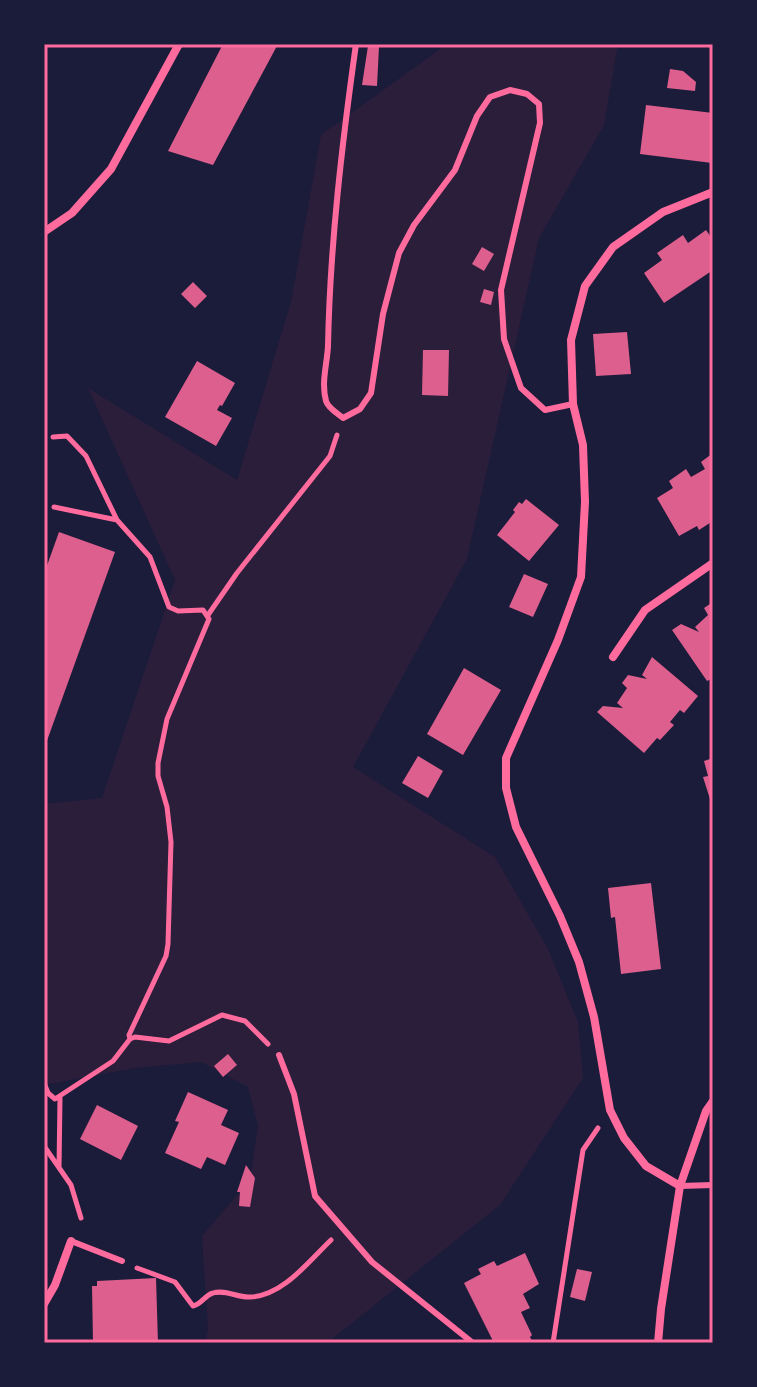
<svg xmlns="http://www.w3.org/2000/svg" width="757" height="1387" viewBox="0 0 757 1387" font-family="Manrope,sans-serif">
<style>
.green{fill:#2a1e3b}
.building{fill:#dd5f8e}
.lines{fill:none;stroke-linecap:round;stroke-linejoin:round}
.path{stroke:#ff6b9d;stroke-width:5}
.service{stroke:#ff6b9d;stroke-width:6}
.minor{stroke:#ff6b9d;stroke-width:8}
.neatline{fill:none;stroke:#ff6b9d;stroke-width:3}
</style>
<rect width="100%" height="100%" fill="#1b1b3a"/>
<path class="green" d="M 447,44 L 618,44 L 604,125 L 539,238 L 467,559 L 353,767 L 495,857 L 548,949 L 578,1022 L 583,1078 L 500,1205 L 327,1343 L 205,1343 L 208,1330 L 202,1236 L 239,1193 L 251,1172 L 258,1126 L 248,1087 L 201,1062 L 135,1068 L 44,1085 L 44,804 L 102,798 L 175,580 L 88,388 L 237,480 L 291,302 L 321,135 Z"/>
<path class="building" d="M 223,44 L 278,44 L 213,165 L 168,151 Z
M 368,46 L 379,47 L 377,86 L 362,85 Z
M 670,69 L 683,71 L 696,82 L 695,91 L 667,88 Z
M 646,105 L 713,113 L 712,163 L 640,154 Z
M 706,230 L 713,240 L 713,270 L 664,303 L 644,273 L 662,260 L 657,253 L 683,235 L 688,243 Z
M 482,247 L 494,254 L 484,271 L 472,264 Z
M 193,282 L 207,296 L 195,308 L 181,294 Z
M 484,289 L 494,292 L 491,305 L 480,302 Z
M 627,332 L 631,374 L 596,376 L 593,334 Z
M 423,350 L 449,350 L 448,396 L 422,395 Z
M 197,361 L 235,383 L 222,406 L 220,405 L 217,410 L 232,418 L 216,446 L 165,417 Z
M 713,453 L 713,521 L 699,530 L 697,526 L 679,536 L 657,498 L 673,488 L 669,481 L 686,469 L 691,477 L 705,469 L 701,462 Z
M 526,499 L 559,525 L 529,561 L 497,535 L 515,512 L 513,510 L 519,502 L 522,504 Z
M 59,532 L 115,552 L 44,749 L 44,574 Z
M 524,574 L 548,584 L 533,617 L 509,607 Z
M 713,602 L 713,678 L 707,681 L 672,630 L 681,624 L 699,632 L 695,627 L 708,615 L 704,608 Z
M 652,657 L 698,696 L 684,713 L 680,710 L 670,722 L 674,725 L 660,740 L 657,738 L 644,753 L 597,712 L 603,706 L 623,708 L 617,703 L 627,688 L 622,683 L 628,675 L 647,679 L 642,675 Z
M 464,668 L 501,690 L 463,755 L 427,734 Z
M 418,756 L 443,771 L 428,798 L 402,783 Z
M 713,758 L 713,799 L 710,799 L 703,777 L 708,776 L 704,761 Z
M 651,883 L 661,969 L 621,974 L 615,917 L 611,918 L 608,888 Z
M 228,1054 L 237,1065 L 223,1077 L 214,1066 Z
M 188,1092 L 228,1110 L 221,1125 L 239,1133 L 225,1165 L 207,1157 L 201,1169 L 165,1153 L 179,1122 L 175,1121 Z
M 97,1105 L 138,1126 L 121,1160 L 80,1139 Z
M 246,1165 L 255,1178 L 250,1207 L 239,1206 L 240,1192 L 237,1192 Z
M 525,1253 L 539,1284 L 523,1294 L 530,1308 L 521,1312 L 532,1335 L 530,1337 L 532,1341 L 494,1343 L 464,1283 L 481,1274 L 478,1269 L 494,1261 L 497,1266 Z
M 577,1269 L 592,1272 L 585,1301 L 570,1297 Z
M 156,1278 L 158,1343 L 93,1343 L 92,1286 L 97,1286 L 97,1281 Z"/>
<g class="lines">
<path class="path" d="M 53,437 L 67,436 L 86,456 L 117,520
M 208,615 L 237,573 L 330,456 L 337,435
M 130,1039 L 135,1037 L 169,1041 L 222,1015 L 245,1021 L 268,1044
M 44,1083 L 48,1093 L 55,1099 L 113,1061 L 130,1039 L 129,1035 L 166,956 L 168,944 L 171,842 L 167,807 L 158,776 L 158,763 L 167,719 L 209,619 L 203,610 L 178,611 L 169,607 L 150,557 L 117,520 L 54,507
M 44,1146 L 71,1185 L 81,1218
M 59,1168 L 60,1098
M 137,1268 L 175,1282 L 193,1306 C 202,1304 205,1295 213,1293 C 225,1289 238,1298 250,1297 C 283,1296 309,1261 331,1240
M 553,1343 L 583,1150 L 598,1128"/>
<path class="service" d="M 356,44 C 342,144 330,245 328,346 C 327,365 321,382 326,401 C 328,408 337,413 343,418 L 360,409 L 371,393 L 383,314 L 399,253 L 414,225 L 455,170 L 477,116 L 490,97 L 510,90 L 527,94 L 539,104 L 540,123 L 501,290 L 504,339 L 521,388 L 545,410 L 573,404
M 279,1055 L 294,1094 L 315,1196 L 372,1262 L 473,1343
M 680,1186 L 713,1185
M 71,1241 L 122,1261"/>
<path class="minor" d="M 44,232 L 72,213 L 111,169 L 179,44
M 613,657 L 645,610 L 713,563
M 680,1186 L 646,1166 L 624,1138 L 610,1110 L 594,1017 L 579,962 L 560,916 L 516,827 L 506,788 L 506,758 L 558,640 L 581,577 L 585,502 L 583,445 L 573,404 L 571,340 L 585,286 L 613,247 L 663,212 L 713,192
M 44,1304 L 55,1285 L 71,1241
M 658,1343 L 661,1309 L 680,1186 L 706,1111 L 713,1101"/>
</g>
<rect width="757" height="1387" fill="none" stroke="#1b1b3a" stroke-width="92"/>
<rect x="46" y="46" width="665" height="1295" class="neatline"/>
</svg>
